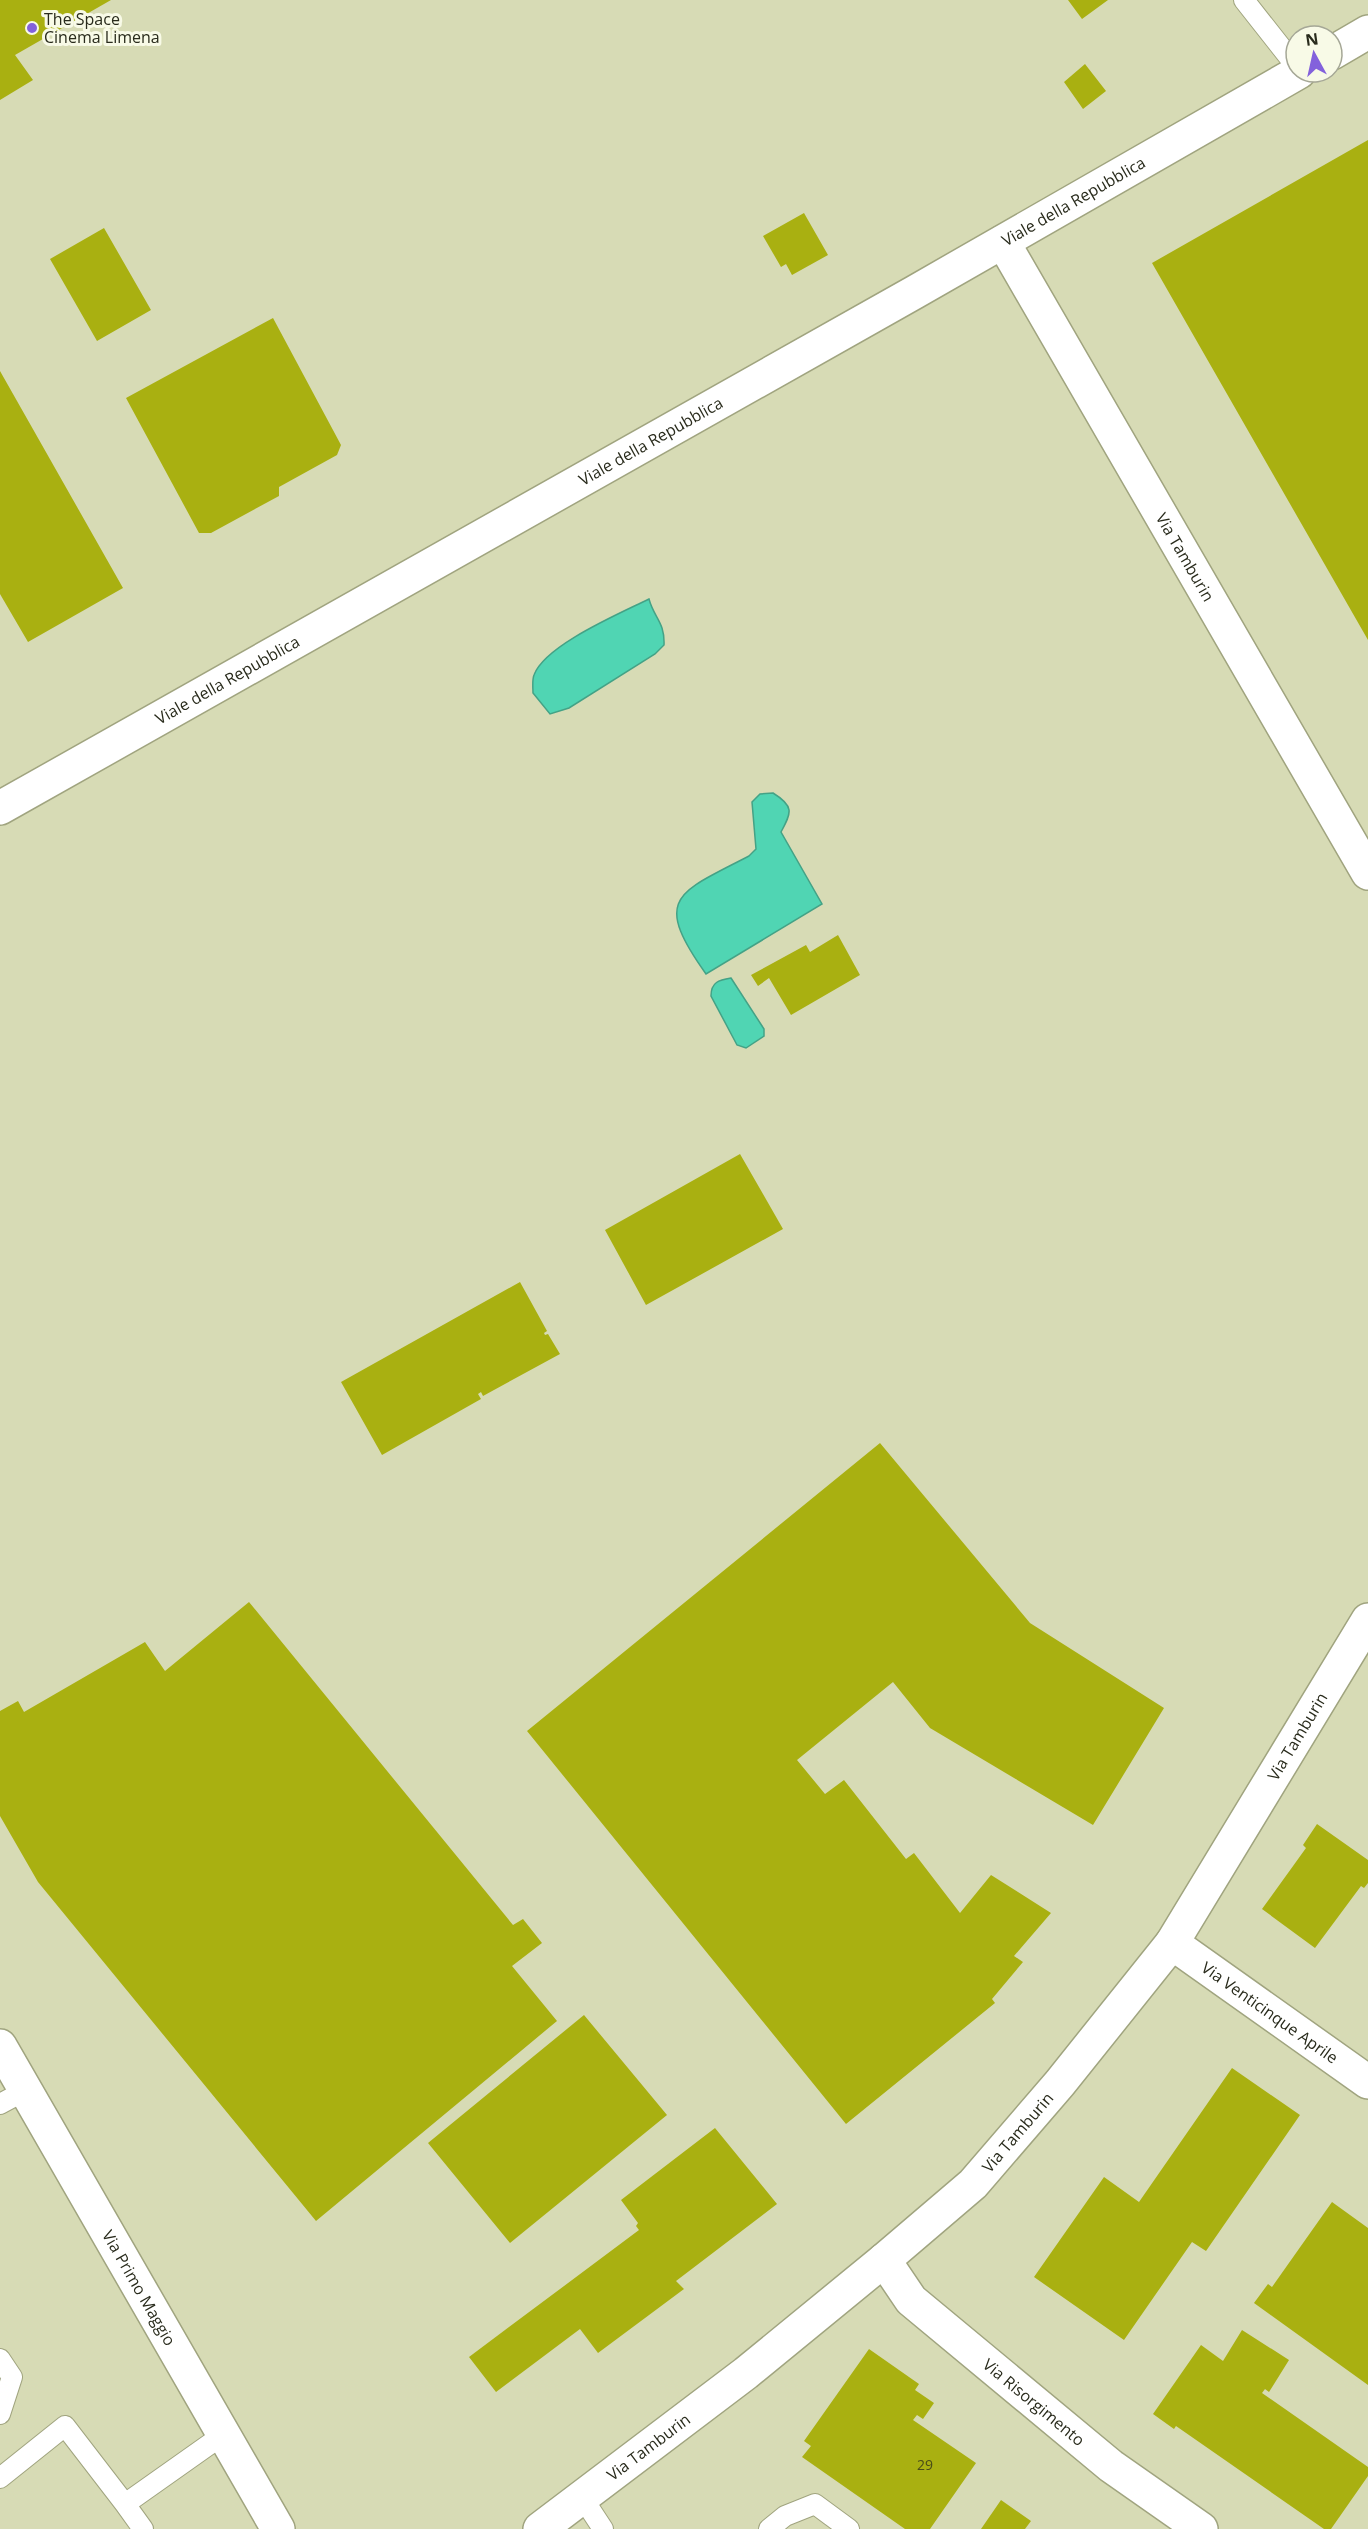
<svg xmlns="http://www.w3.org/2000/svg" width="1368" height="2529" viewBox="0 0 1368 2529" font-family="'Open Sans',sans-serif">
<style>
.water{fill:#50d5b3;stroke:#44a286;stroke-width:1.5}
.building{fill:#a9b011}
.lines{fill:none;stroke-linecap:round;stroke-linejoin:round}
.lane-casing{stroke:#a0a47f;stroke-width:22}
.street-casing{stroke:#a0a47f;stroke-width:36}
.lane{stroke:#fff;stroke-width:20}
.street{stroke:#fff;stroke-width:33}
.poi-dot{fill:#8361dc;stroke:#f8fae7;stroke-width:2}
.labels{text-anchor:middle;stroke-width:6;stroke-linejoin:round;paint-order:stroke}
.number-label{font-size:14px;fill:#494c19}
.poi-label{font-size:16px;fill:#292b1c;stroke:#f8fae7;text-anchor:start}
.street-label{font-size:16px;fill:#292b1c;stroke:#f8fae7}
</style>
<rect width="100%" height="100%" fill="#d7dbb5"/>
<path class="water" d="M 649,599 C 654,618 665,622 664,645 L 655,654 L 569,708 L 550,714 L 533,693 C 533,688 532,680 534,675 C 545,645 621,613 649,599 Z
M 773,793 C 794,806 792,812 781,832 L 822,904 L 706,974 C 651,897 678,893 749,856 L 756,849 L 752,802 L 760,794 Z
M 731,978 L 764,1029 L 764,1036 L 746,1048 L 737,1045 L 711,996 C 711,982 719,980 731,978 Z"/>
<path class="building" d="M 0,0 L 111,0 L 15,55 L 33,80 L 0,100 Z
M 1068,0 L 1108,0 L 1082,19 Z
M 1085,64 L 1106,91 L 1083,109 L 1064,82 Z
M 1368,140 L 1368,640 L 1152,263 Z
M 804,213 L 828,255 L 792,275 L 786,264 L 781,267 L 763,236 Z
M 104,228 L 151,310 L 97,341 L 50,259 Z
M 273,318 L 341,445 L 337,455 L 279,487 L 279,496 L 211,533 L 199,533 L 126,398 Z
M 0,371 L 123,588 L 28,642 L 0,594 Z
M 838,935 L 860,975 L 791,1015 L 769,978 L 758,986 L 751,975 L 806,945 L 810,952 Z
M 740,1154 L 783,1229 L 646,1305 L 605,1230 Z
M 520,1282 L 547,1331 L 544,1333 L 545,1335 L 548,1334 L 560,1354 L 483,1396 L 481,1392 L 478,1394 L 481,1399 L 382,1455 L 341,1382 Z
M 880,1443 L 1030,1623 L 1164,1708 L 1093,1825 L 930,1728 L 893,1682 L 797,1760 L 825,1794 L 844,1780 L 906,1859 L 914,1853 L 960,1913 L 991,1875 L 1051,1913 L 1014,1956 L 1023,1962 L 992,1999 L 995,2003 L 846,2124 L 527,1731 Z
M 249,1602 L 513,1925 L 523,1919 L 542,1943 L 512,1966 L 557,2021 L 316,2221 L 38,1882 L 0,1816 L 0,1711 L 18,1701 L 24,1712 L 145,1642 L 165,1671 Z
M 1317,1824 L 1368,1860 L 1368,1883 L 1364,1888 L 1361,1886 L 1315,1948 L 1262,1909 L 1306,1848 L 1303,1845 Z
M 584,2015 L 667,2115 L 510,2243 L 428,2143 Z
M 1232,2068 L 1300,2115 L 1206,2251 L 1192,2242 L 1124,2340 L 1034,2277 L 1104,2177 L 1139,2202 Z
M 715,2128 L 777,2204 L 676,2281 L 684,2289 L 598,2353 L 580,2329 L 496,2392 L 469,2357 L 639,2230 L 636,2226 L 638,2223 L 621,2200 Z
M 1332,2202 L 1368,2228 L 1368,2385 L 1254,2303 L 1268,2284 L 1272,2287 Z
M 1242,2330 L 1289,2360 L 1269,2392 L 1265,2389 L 1262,2393 L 1368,2467 L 1368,2476 L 1331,2529 L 1324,2529 L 1176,2426 L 1174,2429 L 1153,2414 L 1201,2345 L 1223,2361 Z
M 869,2349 L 919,2384 L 915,2390 L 934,2403 L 923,2419 L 917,2415 L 913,2420 L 976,2463 L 930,2529 L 905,2529 L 802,2457 L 811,2446 L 804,2441 Z
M 1001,2500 L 1031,2521 L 1025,2529 L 981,2529 Z"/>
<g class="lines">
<defs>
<path id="lane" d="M 1244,0 L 1296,66
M 0,2104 L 26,2090
M 0,2359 L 12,2377 L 0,2414
M 0,2478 L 65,2426 L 125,2504
M 582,2497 L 603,2529
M 143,2529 L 125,2504 L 224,2434
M 769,2529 L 785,2516 L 815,2504 L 849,2529"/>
<g id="street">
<path d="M 1332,53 L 1368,32"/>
<path id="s1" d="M 1003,242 L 1368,873"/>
<path id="s2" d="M 0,808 L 915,292 L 1299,72"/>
<path id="s3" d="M 1172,1943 L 1368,2082"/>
<path id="s4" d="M 0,2046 L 278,2529"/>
<path id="s5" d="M 884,2260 L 911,2300 L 1111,2466 L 1201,2529"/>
<path id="s6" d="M 540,2529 L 746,2373 L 884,2260 L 973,2184 L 1060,2083 L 1172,1943 L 1368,1620"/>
</g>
</defs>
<use href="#lane" class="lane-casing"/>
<use href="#street" class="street-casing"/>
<use href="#lane" class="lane"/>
<use href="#street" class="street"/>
</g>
<circle class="poi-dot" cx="32" cy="28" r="6"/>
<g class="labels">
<g class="number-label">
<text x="925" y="2470">29</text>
</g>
<g class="poi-label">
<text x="44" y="25">The Space<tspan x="44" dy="18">Cinema Limena</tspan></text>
</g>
<g class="street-label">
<text dy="6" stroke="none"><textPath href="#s2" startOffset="1233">Viale della Repubblica</textPath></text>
<text dy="6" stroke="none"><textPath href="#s2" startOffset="747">Viale della Repubblica</textPath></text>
<text dy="6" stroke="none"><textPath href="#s1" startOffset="364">Via Tamburin</textPath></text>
<text dy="6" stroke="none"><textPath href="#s2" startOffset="261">Viale della Repubblica</textPath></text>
<text dy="6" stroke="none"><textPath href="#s6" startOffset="1108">Via Tamburin</textPath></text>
<text dy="6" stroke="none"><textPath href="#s3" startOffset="120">Via Venticinque Aprile</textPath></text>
<text dy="6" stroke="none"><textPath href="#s6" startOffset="622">Via Tamburin</textPath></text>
<text dy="6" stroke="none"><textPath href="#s4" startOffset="279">Via Primo Maggio</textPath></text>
<text dy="6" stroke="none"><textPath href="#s5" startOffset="208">Via Risorgimento</textPath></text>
<text dy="6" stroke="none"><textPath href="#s6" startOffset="136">Via Tamburin</textPath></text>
</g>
</g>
<g transform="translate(1314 54) rotate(352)"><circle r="28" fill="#f8fae7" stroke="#a5a796" stroke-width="1.5"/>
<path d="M0-4.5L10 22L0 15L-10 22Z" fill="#8361dc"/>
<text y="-9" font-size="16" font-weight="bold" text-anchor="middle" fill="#292b1c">N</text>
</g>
</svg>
